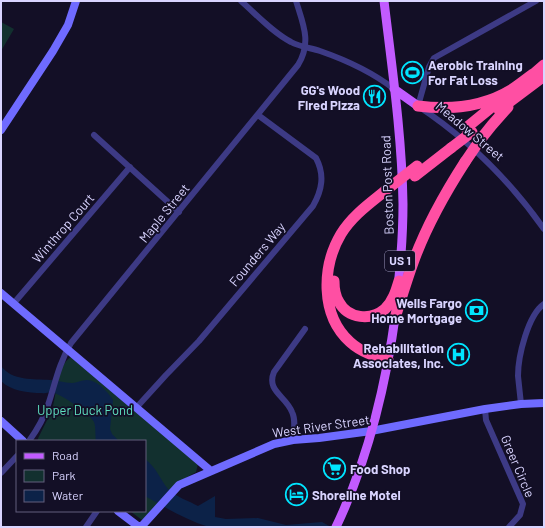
<svg xmlns="http://www.w3.org/2000/svg" width="545" height="528" viewBox="0 0 545 528" font-family="Barlow,sans-serif">
<style>
.green{fill:#12302f}
.water{fill:#0c2248}
.lines{fill:none;stroke-linecap:round;stroke-linejoin:round}
.street{stroke:#3d3a85;stroke-width:6}
.secondary{stroke:#6f6bff;stroke-width:8}
.primary{stroke:#c25bff;stroke-width:9}
.highway{stroke:#ff4fa3;stroke-width:11}
.highway-bridge{stroke:#ff4fa3;stroke-width:11}
.labels{text-anchor:middle;stroke-width:3.5;stroke-linejoin:round;paint-order:stroke}
.shield{fill:#130f26;stroke:#9e99be;stroke-width:1}
.shield-label{font-size:12px;font-weight:bold;fill:#d9d4ff}
.poi-label{font-size:13px;font-weight:bold;fill:#d9d4ff;stroke:#130f26;text-anchor:start}
.street-label{font-size:13px;fill:#d9d4ff;stroke:#130f26}
.park-label{font-size:13px;fill:#5fe0c0;stroke:#130f26}
</style>
<rect width="100%" height="100%" fill="#130f26"/>
<path class="green" d="M 1,22 L 14,29 L 1,51 Z
M 71,357 L 198,464 L 196,472 L 177,483 L 142,520 L 130,511 L 145,511 L 145,441 L 37,441 C 42,429 49,418 53,406 C 57,391 57,366 71,357 Z"/>
<path class="water" d="M 1,366 C 12,381 34,379 50,380 C 57,380 64,383 72,383 C 77,383 81,380 87,380 C 97,380 108,392 113,400 L 110,429 L 112,434 L 119,441 L 96,441 C 95,436 96,427 94,422 C 90,414 60,393 51,392 C 48,392 45,394 42,393 C 28,393 11,391 1,381 Z
M 145,459 C 156,467 160,479 168,489 C 176,497 189,501 198,506 L 215,496 L 215,517 L 226,519 L 258,518 L 286,525 L 322,522 L 331,527 L 209,527 C 186,520 166,508 145,496 Z"/>
<g class="lines">
<path class="street" d="M 241,1 C 257,15 272,32 291,42 C 300,47 311,48 320,51 C 346,60 372,72 394,89
M 536,1 L 434,58 L 429,67 L 418,106 C 468,139 510,181 544,229
M 94,135 L 179,212
M 14,303 L 130,167
M 521,404 C 520,395 519,385 518,376 C 518,356 528,315 544,304
M 136,408 L 166,375 L 199,341 L 313,206 C 322,190 325,175 316,158 L 258,115
M 485,409 L 486,420 L 523,504 L 520,515 L 509,527
M 293,440 C 294,431 296,420 292,412 C 286,396 266,391 274,372 L 305,329
M 29,441 C 37,430 44,418 48,405 C 55,384 59,363 71,343 L 298,65 C 312,42 303,24 296,1
M 1,473 L 17,456
M 86,527 L 97,511"/>
<path class="secondary" d="M 1,130 L 53,51 L 68,25 L 76,1
M 1,293 L 211,471
M 1,421 L 23,441
M 118,511 L 139,527
M 141,527 L 179,485 L 274,444 L 293,440 L 319,438 L 371,431 L 485,409 L 521,404 L 544,403"/>
<path class="primary" d="M 384,1 C 392,68 402,136 403,204 C 403,232 401,259 398,287
M 394,89 L 418,106
M 336,527 C 368,460 386,385 396,311"/>
<path class="highway" d="M 529,78 L 544,65
M 418,106 C 450,110 483,107 511,90 C 519,85 526,79 533,74
M 499,110 L 544,76
M 466,128 L 504,97
M 480,140 L 492,125 L 508,107
M 415,176 L 451,148
M 385,191 C 369,204 352,216 341,234 C 322,266 320,315 350,342 C 361,352 374,356 388,360
M 334,281 C 334,289 335,296 339,302 C 348,319 371,321 385,309 C 393,301 396,291 399,281
M 395,318 C 401,299 407,279 414,260 C 427,225 445,193 465,162"/>
<path class="highway-bridge" d="M 451,148 L 472,132
M 465,162 L 480,140
M 385,191 L 417,166"/>
</g>
<defs>
<symbol id="stadium-ring" viewBox="-11 -11 22 22"><circle r="9.5" fill="#130f26" stroke="#00e5ff" stroke-width="1.5"/><path d="M0-5a6.5 5 0 1 0 0 10a6.5 5 0 1 0 0-10ZM-3.5-1.8h7v3.6h-7Z" fill="#00e5ff"/></symbol>
<symbol id="restaurant-ring" viewBox="-11 -11 22 22"><circle r="9.5" fill="#130f26" stroke="#00e5ff" stroke-width="1.5"/><path d="M-5-6h1v4h1v-4h1v4h1v-4h1v5L-1.5 .5V6h-2V.5L-5-1ZM5-6V6H3V1.5H1.5Q1.5-4 5-6Z" fill="#00e5ff"/></symbol>
<symbol id="bank-ring" viewBox="-11 -11 22 22"><circle r="9.5" fill="#130f26" stroke="#00e5ff" stroke-width="1.5"/><path d="M-6-4H6V4H-6ZM0-2.3a2.3 2.3 0 1 0 0 4.6a2.3 2.3 0 1 0 0-4.6Z" fill="#00e5ff"/></symbol>
<symbol id="hospital-ring" viewBox="-11 -11 22 22"><circle r="9.5" fill="#130f26" stroke="#00e5ff" stroke-width="1.5"/><path d="M-5-5h3v3.5h4V-5h3V5h-3V1.5h-4V5h-3Z" fill="#00e5ff"/></symbol>
<symbol id="supermarket-ring" viewBox="-11 -11 22 22"><circle r="9.5" fill="#130f26" stroke="#00e5ff" stroke-width="1.5"/><path d="M-6-5.5h2.5l.6 2H6L4.5 2H-2.5L-4.4-4H-6ZM-1.5 3.2a1.3 1.3 0 1 0 .1 0ZM3 3.2a1.3 1.3 0 1 0 .1 0Z" fill="#00e5ff"/></symbol>
<symbol id="hotel-ring" viewBox="-11 -11 22 22"><circle r="9.5" fill="#130f26" stroke="#00e5ff" stroke-width="1.5"/><path d="M-6-4.5h1.5V1H6V5H4.5V3h-9V5H-6ZM-4 0a1.8 1.8 0 1 1 3.6 0ZM.5 0V-2.5h3Q6-2.5 6 0Z" fill="#00e5ff"/></symbol>
</defs>
<g fill-rule="evenodd">
<use href="#stadium-ring" x="400" y="60" width="25" height="25"/>
<use href="#restaurant-ring" x="362" y="84" width="25" height="25"/>
<use href="#bank-ring" x="464" y="298" width="25" height="25"/>
<use href="#hospital-ring" x="446" y="342" width="25" height="25"/>
<use href="#supermarket-ring" x="322" y="456" width="25" height="25"/>
<use href="#hotel-ring" x="284" y="482" width="25" height="25"/>
</g>
<g class="labels">
<rect class="shield" x="385" y="251" width="30" height="20" rx="3"/>
<g class="shield-label">
<text x="400" y="265">US 1</text>
</g>
<g class="poi-label">
<text x="428" y="70">Aerobic Training<tspan x="428" dy="15">For Fat Loss</tspan></text>
<text x="360" y="95" text-anchor="end">GG's Wood<tspan x="360" dy="15">Fired Pizza</tspan></text>
<text x="462" y="308" text-anchor="end">Wells Fargo<tspan x="462" dy="15">Home Mortgage</tspan></text>
<text x="444" y="353" text-anchor="end">Rehabilitation<tspan x="444" dy="15">Associates, Inc.</tspan></text>
<text x="350" y="474">Food Shop</text>
<text x="312" y="500">Shoreline Motel</text>
</g>
<g class="street-label">
<text transform="translate(470 131) rotate(40)" y="5">Meadow Street</text>
<text transform="translate(387 185) rotate(-92)" y="5">Boston Post Road</text>
<text transform="translate(164 213) rotate(-51)" y="5">Maple Street</text>
<text transform="translate(63 228) rotate(-49)" y="5">Winthrop Court</text>
<text transform="translate(257 254) rotate(-50)" y="5">Founders Way</text>
<text transform="translate(321 426) rotate(-8)" y="5">West River Street</text>
<text transform="translate(518 466) rotate(67)" y="5">Greer Circle</text>
</g>
<g class="park-label">
<text x="85" y="415">Upper Duck Pond</text>
</g>
</g>
<rect width="545" height="528" fill="none" stroke="#d9d4ff" stroke-width="4"/>
<rect x="16" y="440" width="130" height="72" fill="#130f26" stroke="#625e7d"/>
<rect x="24" y="453" width="20" height="6" fill="#c25bff" stroke="#625e7d"/>
<text x="52" y="460" font-size="12" fill="#d9d4ff">Road</text>
<rect x="24" y="470" width="20" height="12" fill="#12302f" stroke="#625e7d"/>
<text x="52" y="480" font-size="12" fill="#d9d4ff">Park</text>
<rect x="24" y="490" width="20" height="12" fill="#0c2248" stroke="#625e7d"/>
<text x="52" y="500" font-size="12" fill="#d9d4ff">Water</text>
</svg>
